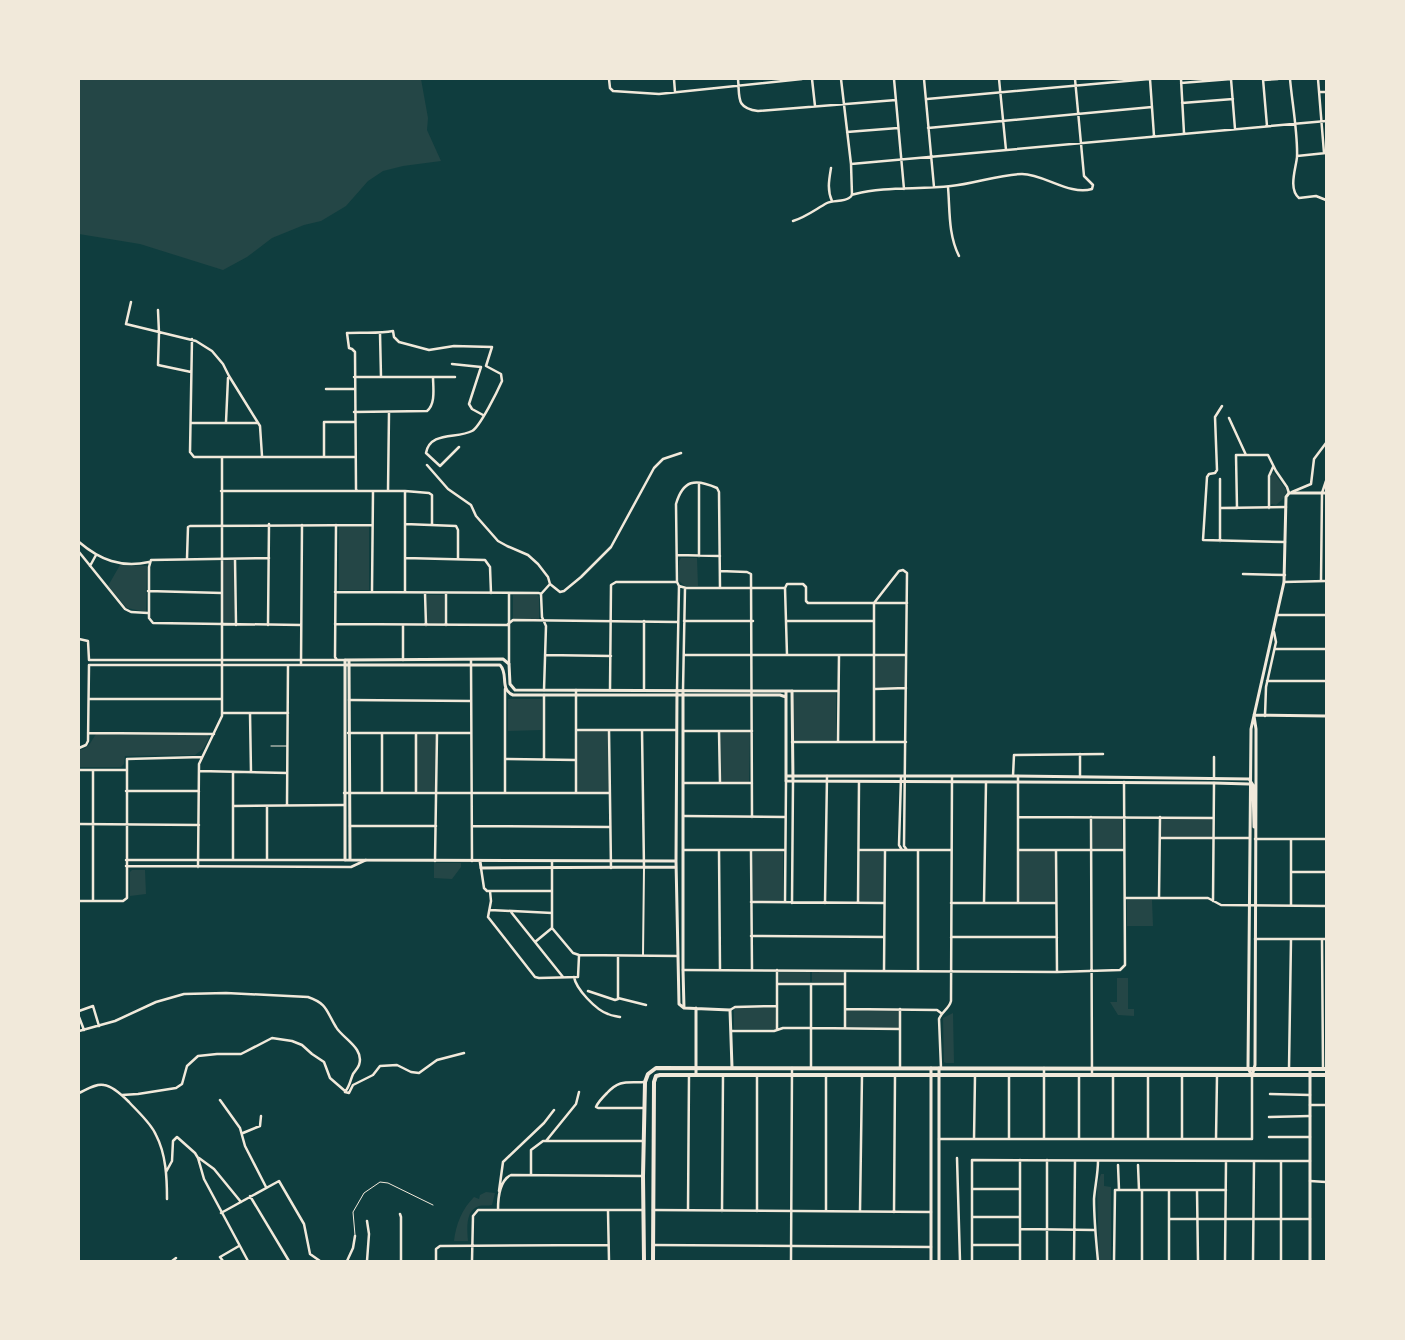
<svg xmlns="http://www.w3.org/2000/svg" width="1405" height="1340" viewBox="0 0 1405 1340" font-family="Barlow,sans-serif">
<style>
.green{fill:#244646}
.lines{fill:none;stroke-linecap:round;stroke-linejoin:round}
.service{stroke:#f1e9da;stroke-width:1}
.pedestrian{stroke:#f1e9da;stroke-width:2}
.minor{stroke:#f1e9da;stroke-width:2.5}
.tertiary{stroke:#f1e9da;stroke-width:3}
.secondary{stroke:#f1e9da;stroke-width:4}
</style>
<rect width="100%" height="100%" fill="#0f3d3e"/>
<path class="green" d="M 79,79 L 421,79 L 428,118 L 427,130 L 441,161 L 403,166 L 383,171 L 368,181 L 346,206 L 321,221 L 304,225 L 272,238 L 247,257 L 223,270 L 140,244 L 79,234 Z
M 1271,473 L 1274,473 L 1287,491 L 1283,499 L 1276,505 L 1271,504 Z
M 339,527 L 369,527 L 369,590 L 339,590 Z
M 681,558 L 697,558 L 698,586 L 685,586 L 679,581 L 679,561 Z
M 223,560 L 234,560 L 234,623 L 223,623 Z
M 120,565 L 147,566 L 146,612 L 127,608 L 108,586 Z
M 427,595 L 444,595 L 444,623 L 427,623 Z
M 513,595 L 537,595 L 539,597 L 539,619 L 513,619 Z
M 876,657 L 904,657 L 904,687 L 876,687 Z
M 793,693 L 836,693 L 836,740 L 793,740 Z
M 508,699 L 542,699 L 542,730 L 508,731 Z
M 578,731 L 608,731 L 609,792 L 577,792 Z
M 720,732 L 750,732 L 749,782 L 721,782 Z
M 96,734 L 208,735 L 209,738 L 203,749 L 195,755 L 125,756 L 124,764 L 121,767 L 79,767 L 79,750 C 88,750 91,741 96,734 Z
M 414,735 L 436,735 L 435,791 L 414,791 Z
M 1093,819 L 1122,819 L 1123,848 L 1093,848 Z
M 1161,819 L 1212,819 L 1212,837 L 1161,837 Z
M 1019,851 L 1055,851 L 1055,901 L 1019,901 Z
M 753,852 L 783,852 L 783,901 L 753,901 Z
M 860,852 L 883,852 L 883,901 L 859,901 Z
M 434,863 L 461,863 L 461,867 L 452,879 L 434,878 Z
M 132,870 L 145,870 L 146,894 L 130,896 L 130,872 Z
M 1127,900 L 1152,900 L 1153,926 L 1127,926 Z
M 779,972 L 810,972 L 810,982 L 779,983 Z
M 812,972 L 843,972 L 843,983 L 812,982 Z
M 1117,978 L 1128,978 L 1128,1009 L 1134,1009 L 1134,1016 L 1118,1015 L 1110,1002 L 1117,1002 Z
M 734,1008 L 775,1008 L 776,1029 L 734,1029 Z
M 846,1010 L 899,1010 L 899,1028 L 846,1027 Z
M 953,1013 L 954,1063 L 946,1063 L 944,1062 L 943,1018 Z
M 1101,1174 L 1104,1174 L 1104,1186 L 1111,1187 L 1111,1261 L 1099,1261 L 1097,1186 Z
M 486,1192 L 495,1193 L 492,1205 C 488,1206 483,1205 479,1206 C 465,1210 467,1230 468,1241 L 454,1241 C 456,1224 462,1209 474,1197 L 479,1199 L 480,1195 Z"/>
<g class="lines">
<path class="service" d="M 271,746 L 287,746
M 355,1235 L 353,1212 L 364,1193 L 380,1182 L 388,1183 L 433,1205"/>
<path class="pedestrian" d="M 643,955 L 644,868"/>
<path class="minor" d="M 609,79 L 610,88 L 613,91 L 659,94 L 802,79
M 674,79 L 675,92
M 738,79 C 740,97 735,108 758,111 L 896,100
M 812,79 L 815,106
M 841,79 L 851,164 L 852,195
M 894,79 L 904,189
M 924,79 L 934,187
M 999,79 L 1006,150
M 1150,79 L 1154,136
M 1181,79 L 1184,133
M 1231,79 L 1235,129
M 1263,79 L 1267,126
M 1290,79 C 1292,102 1298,134 1297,157 C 1296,168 1288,189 1299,198 L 1316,196 L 1326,200
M 1318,79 L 1324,153
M 1263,80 L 1278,79
M 1181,83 L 1231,79
M 1319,92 L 1326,92
M 927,99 L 1149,79
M 1182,103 L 1233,99
M 928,128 L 1152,107
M 847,132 L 898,128
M 1297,156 L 1326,153
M 851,164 L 1326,121
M 831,168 C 829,180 827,190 832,201
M 948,187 C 950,210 948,234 959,256
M 793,221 C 806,217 816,209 827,203 C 833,200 843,202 849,198 C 855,194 848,196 855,194 C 886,186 919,190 951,186 C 973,184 1001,174 1022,174 C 1044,174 1070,196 1092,189 L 1093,185 L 1084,176 L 1075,79
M 131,302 L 126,324 L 196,341 L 212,351 L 223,364 L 229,376 L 260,426 L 262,456
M 158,310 L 159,333 L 158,365 L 191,372
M 380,333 L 381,377
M 192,339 L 190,452 L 194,457 L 355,457
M 452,364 L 481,367 L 469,404 L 472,409 L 483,415
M 354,377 L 455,377
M 326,389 L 354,389
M 1222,406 L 1215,417 L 1217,470 L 1215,473 L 1209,474 L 1207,477 L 1203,540 L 1285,542
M 354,412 L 427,411 C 436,404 433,387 433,377
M 1229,418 L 1246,455
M 226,422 L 228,378
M 191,423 L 258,423
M 324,457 L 324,422 L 355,422
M 427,465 L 448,489 L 471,505 L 476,516 L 498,541 L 507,546 L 528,555 L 538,564 L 548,577 L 550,584
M 699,483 L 699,556
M 221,491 L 405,491 L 429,493 L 432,495 L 432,525
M 357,491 L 356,489 L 355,352 L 352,349 L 349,348 L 347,333 C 363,332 378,334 393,331 L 394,337 L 399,342 L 429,350 L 454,346 L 492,347 L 486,366 L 501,374 L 502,381 C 498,390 480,427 472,431 C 457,439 430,431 426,453 L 440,466 L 459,447
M 388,491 L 389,413
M 1292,492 L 1311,484 L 1314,459 L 1326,443
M 1220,508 L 1286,507
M 1237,508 L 1236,455 L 1268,455 L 1276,471 L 1287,487 L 1289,493
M 1269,508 L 1269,476 L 1273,467
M 405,524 L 456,526 L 458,530 L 458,558
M 336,525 L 335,657 L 337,660
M 1220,541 L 1220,479
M 79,542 C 100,560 121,568 149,562
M 79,552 L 125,609 L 131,612 L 148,613
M 677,555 L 720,556
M 187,558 L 188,527 L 190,526 L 372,525
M 269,558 L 151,560 L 149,567 L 149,618 L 153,623 L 301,625
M 405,558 L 485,560 L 490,567 L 491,593
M 235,559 L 236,625
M 90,566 L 96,555
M 720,571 L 747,572 L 751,574 L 752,817
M 1243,574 L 1285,575
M 1321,581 L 1322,493 L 1326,481
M 677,582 L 676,504 C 683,480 695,478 717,488 L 719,492 L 720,588
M 1284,582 L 1326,581
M 785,588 L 787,655
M 148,591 L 222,593
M 335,592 L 539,593 L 541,594 L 542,617 L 546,626 L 544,690
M 372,592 L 373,491
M 405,592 L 405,491
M 425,593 L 426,625
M 541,594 L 550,584 L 560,592 L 564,591 L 581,577 L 611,547 L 654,468 L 663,459 L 681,453
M 1278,615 L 1326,615
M 684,621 L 753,621
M 786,621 L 874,621
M 335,624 L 507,625 L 513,620 L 677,622
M 268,625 L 269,524
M 403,625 L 403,660
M 446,625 L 446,593
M 79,639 L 88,641 L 89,660
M 1275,649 L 1326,649
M 545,655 L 611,656
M 684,655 L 906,655
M 89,660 L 345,660
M 471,660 L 472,861
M 509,664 L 509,593
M 89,665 L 345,665
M 301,665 L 302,525
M 1267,681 L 1326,681
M 875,689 L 906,688
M 610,690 L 611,585 L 616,582 L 677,582 L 679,586 L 686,588 L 785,588 L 787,584 L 803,584 L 806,587 L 806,601 L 808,603 L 907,603
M 644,690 L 644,621
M 677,690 L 679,586
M 683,690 L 685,588
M 792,691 L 838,691
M 89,699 L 222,699
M 349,700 L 471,701
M 222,713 L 288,713
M 250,713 L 251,772
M 1265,716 L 1266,687 L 1276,642 L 1274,632
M 577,730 L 676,730
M 609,730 L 611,868
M 642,730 L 644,868
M 684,731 L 752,731
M 719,731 L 720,783
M 88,733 L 214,734
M 348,733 L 471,733
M 382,733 L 382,793
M 416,733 L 416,793
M 792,742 L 906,742
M 838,742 L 839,655
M 874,742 L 874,603 L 899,571 L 903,570 L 907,573 L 904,846 L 907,850
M 79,748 L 86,745 L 88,741 L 89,665
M 1080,754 L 1080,777
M 505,759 L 576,760
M 544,759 L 544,695
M 79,770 L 126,770
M 199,771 L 287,773
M 233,772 L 233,860
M 1013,776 L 1014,755 L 1103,754
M 901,777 L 899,845 L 902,850
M 1214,778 L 1214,757
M 684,783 L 752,783
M 126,791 L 199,791
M 344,793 L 610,793
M 505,793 L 505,689
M 576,793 L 576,690
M 287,805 L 288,665
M 233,806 L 344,805
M 267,806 L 267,860
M 684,816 L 785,817
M 1018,817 L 1213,818
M 1091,817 L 1092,1075
M 79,824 L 199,825
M 350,826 L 436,826
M 472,826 L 610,827
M 1160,838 L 1249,838
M 1255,839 L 1326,839
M 1291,839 L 1291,905
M 684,850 L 785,850
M 719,850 L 720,970
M 751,850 L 752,970
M 859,850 L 951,850
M 1018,850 L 1124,850
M 1056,850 L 1057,972
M 126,860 L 345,860
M 435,861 L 437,733
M 552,862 L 552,928 L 573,953 L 579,955 L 677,956
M 126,866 L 351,867 L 366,860
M 198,867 L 199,764 L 222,716 L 222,457
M 481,868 L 484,888 L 487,891 L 552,891
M 1291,872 L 1326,872
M 490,891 L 491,901 L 488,917 L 535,977 L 539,978 L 578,977 L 579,956
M 1125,898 L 1208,898 L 1221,905 L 1326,906
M 1159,898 L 1160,817
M 79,901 L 123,901 L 127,898 L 127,759 L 202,757
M 93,901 L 93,770
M 1213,901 L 1214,783
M 751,902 L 884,903
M 785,902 L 786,781
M 792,903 L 793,781
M 825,903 L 827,776
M 858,903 L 859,782
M 951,903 L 1056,903
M 984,903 L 986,782
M 1018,903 L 1018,776
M 490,910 L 552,913
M 511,912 L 563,977
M 751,936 L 884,937
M 951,937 L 1057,937
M 1255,939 L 1326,939
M 1322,939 L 1323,1069
M 535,942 L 552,928
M 683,970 L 1057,972 L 1120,970 L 1125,965 L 1124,782
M 845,971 L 845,1028
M 884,971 L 885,850
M 918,971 L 918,850
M 574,977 C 576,989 596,1010 608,1014 C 612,1016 616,1016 620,1017
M 777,984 L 845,984
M 811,984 L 811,1068
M 588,991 L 615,1000 L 618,999 L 618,956
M 618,998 L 646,1005
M 845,1009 L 937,1010 L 941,1013
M 730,1010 L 735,1007 L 777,1006
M 79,1011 L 93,1006 L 99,1026
M 79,1017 L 84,1030
M 777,1030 L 777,970
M 79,1031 L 115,1021 L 156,1002 L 184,994 L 226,993 L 308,997 C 328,1004 326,1011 336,1027 C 342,1038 365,1048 359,1065 C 358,1068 355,1071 353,1074 C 350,1081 350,1086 345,1092
M 732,1031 L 774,1031 L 783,1028 L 811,1028 L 900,1029
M 900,1068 L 900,1009
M 941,1068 L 939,1019 C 942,1011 949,1009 951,1001 L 952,777
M 1044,1068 L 1044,1139
M 1289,1069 L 1291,939
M 1009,1076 L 1009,1139
M 1079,1076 L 1079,1139
M 1182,1076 L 1182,1139
M 345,1092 L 349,1093 L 353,1085 L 373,1075 L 380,1066 L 397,1065 L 411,1072 L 419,1073 L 437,1060 L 464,1053
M 79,1093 C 86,1090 96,1083 104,1085 C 113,1086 123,1096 129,1102 C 138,1112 151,1123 156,1135 C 166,1154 167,1178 167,1199
M 1270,1094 L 1310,1095
M 122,1095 L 138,1094 L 176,1088 L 182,1084 L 187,1066 L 198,1056 L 217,1054 L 241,1054 L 272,1038 L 292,1041 L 302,1045 L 312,1054 L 324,1062 L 330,1078 L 345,1091
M 220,1100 L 240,1128 L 245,1146 L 266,1187
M 1310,1105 L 1326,1105
M 644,1108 L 598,1108 L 596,1107 C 598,1102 602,1098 607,1093 C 620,1079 627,1083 645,1082
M 1269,1117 L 1310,1116
M 243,1133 L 260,1126 L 261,1116
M 1269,1137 L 1310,1137
M 939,1139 L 1252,1139 L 1252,1076
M 974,1139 L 975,1076
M 1113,1139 L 1113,1075
M 1148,1139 L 1148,1076
M 1216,1139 L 1217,1076
M 546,1141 L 576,1104 L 579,1092
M 199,1158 L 214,1169 L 241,1202
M 957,1158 L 960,1261
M 1020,1160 L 1020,1261
M 1118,1165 L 1119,1190
M 1138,1165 L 1139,1190
M 166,1172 L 172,1161 L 173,1141 L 177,1137 L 195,1153 L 198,1158 L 204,1179 L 248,1261
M 531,1175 L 531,1150 L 543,1141 L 643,1141
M 1310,1181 L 1326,1182
M 972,1189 L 1020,1189
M 1197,1190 L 1198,1261
M 499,1191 L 503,1162 L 544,1123 L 554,1110
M 250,1196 L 289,1261
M 498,1210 C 498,1198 499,1181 511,1175 L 643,1176
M 653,1210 L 931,1212
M 688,1210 L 689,1075
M 608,1211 L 609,1261
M 722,1211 L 723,1075
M 757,1211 L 757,1075
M 826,1211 L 826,1075
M 860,1211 L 862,1075
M 894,1212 L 895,1076
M 221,1213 L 279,1181 L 304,1224 L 310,1254 L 320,1261
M 400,1214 L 401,1217 L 401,1261
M 972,1217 L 1020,1217
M 1169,1219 L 1310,1219
M 1021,1229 L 1094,1230
M 653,1245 L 931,1247
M 972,1245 L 1020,1245
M 172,1261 L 176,1258
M 223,1261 L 220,1257 L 239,1246
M 347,1261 L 353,1248 L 355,1236
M 367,1261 L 369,1234 L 367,1221
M 436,1261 L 436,1249 L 440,1246 L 608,1245
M 472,1261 L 473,1216 L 478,1210 L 643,1210
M 791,1261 L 792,1068
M 972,1261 L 972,1160 L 1310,1161
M 1047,1261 L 1047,1160
M 1074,1261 L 1075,1161
M 1098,1261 C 1096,1240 1094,1220 1094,1199 C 1095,1186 1098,1174 1098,1161
M 1114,1261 L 1115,1190 L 1226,1190
M 1142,1261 L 1142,1190
M 1169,1261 L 1169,1190
M 1225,1261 L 1226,1161
M 1253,1261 L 1254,1161
M 1281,1261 L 1281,1161"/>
<path class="tertiary" d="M 349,660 L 350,859
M 345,665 L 500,665 C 509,674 499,689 513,695 L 780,695 L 786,697
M 677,690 L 676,861 L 679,1004 L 684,1008 L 730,1010 L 732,1067
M 683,690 L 683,970 L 684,1008
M 786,691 L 786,781 L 1214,783 L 1249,784
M 1254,715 L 1326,716
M 786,776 L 1013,776 L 1249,779
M 1249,779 L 1253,785 L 1254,827
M 480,861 L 481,868 L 676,867
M 676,861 L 345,860 L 345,660 L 503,659 L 509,664 L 510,684 L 515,690 L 792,691 L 793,781
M 931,1068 L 931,1261
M 939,1068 L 939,1261
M 696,1075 L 696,1008
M 1252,1076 L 1248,1068 L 1251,729 L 1284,582 L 1286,497 L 1289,493 L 1326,493
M 1252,1076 L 1255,1065 L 1256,775 L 1256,729 L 1254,716
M 1310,1261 L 1310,1069"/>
<path class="secondary" d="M 644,1261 L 643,1176 L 645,1082 L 648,1074 L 656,1068 L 1326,1069
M 653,1261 L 654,1082 L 656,1076 L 660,1075 L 1326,1075"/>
</g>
<rect width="1405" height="1340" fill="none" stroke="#f1e9da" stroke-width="160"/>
</svg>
